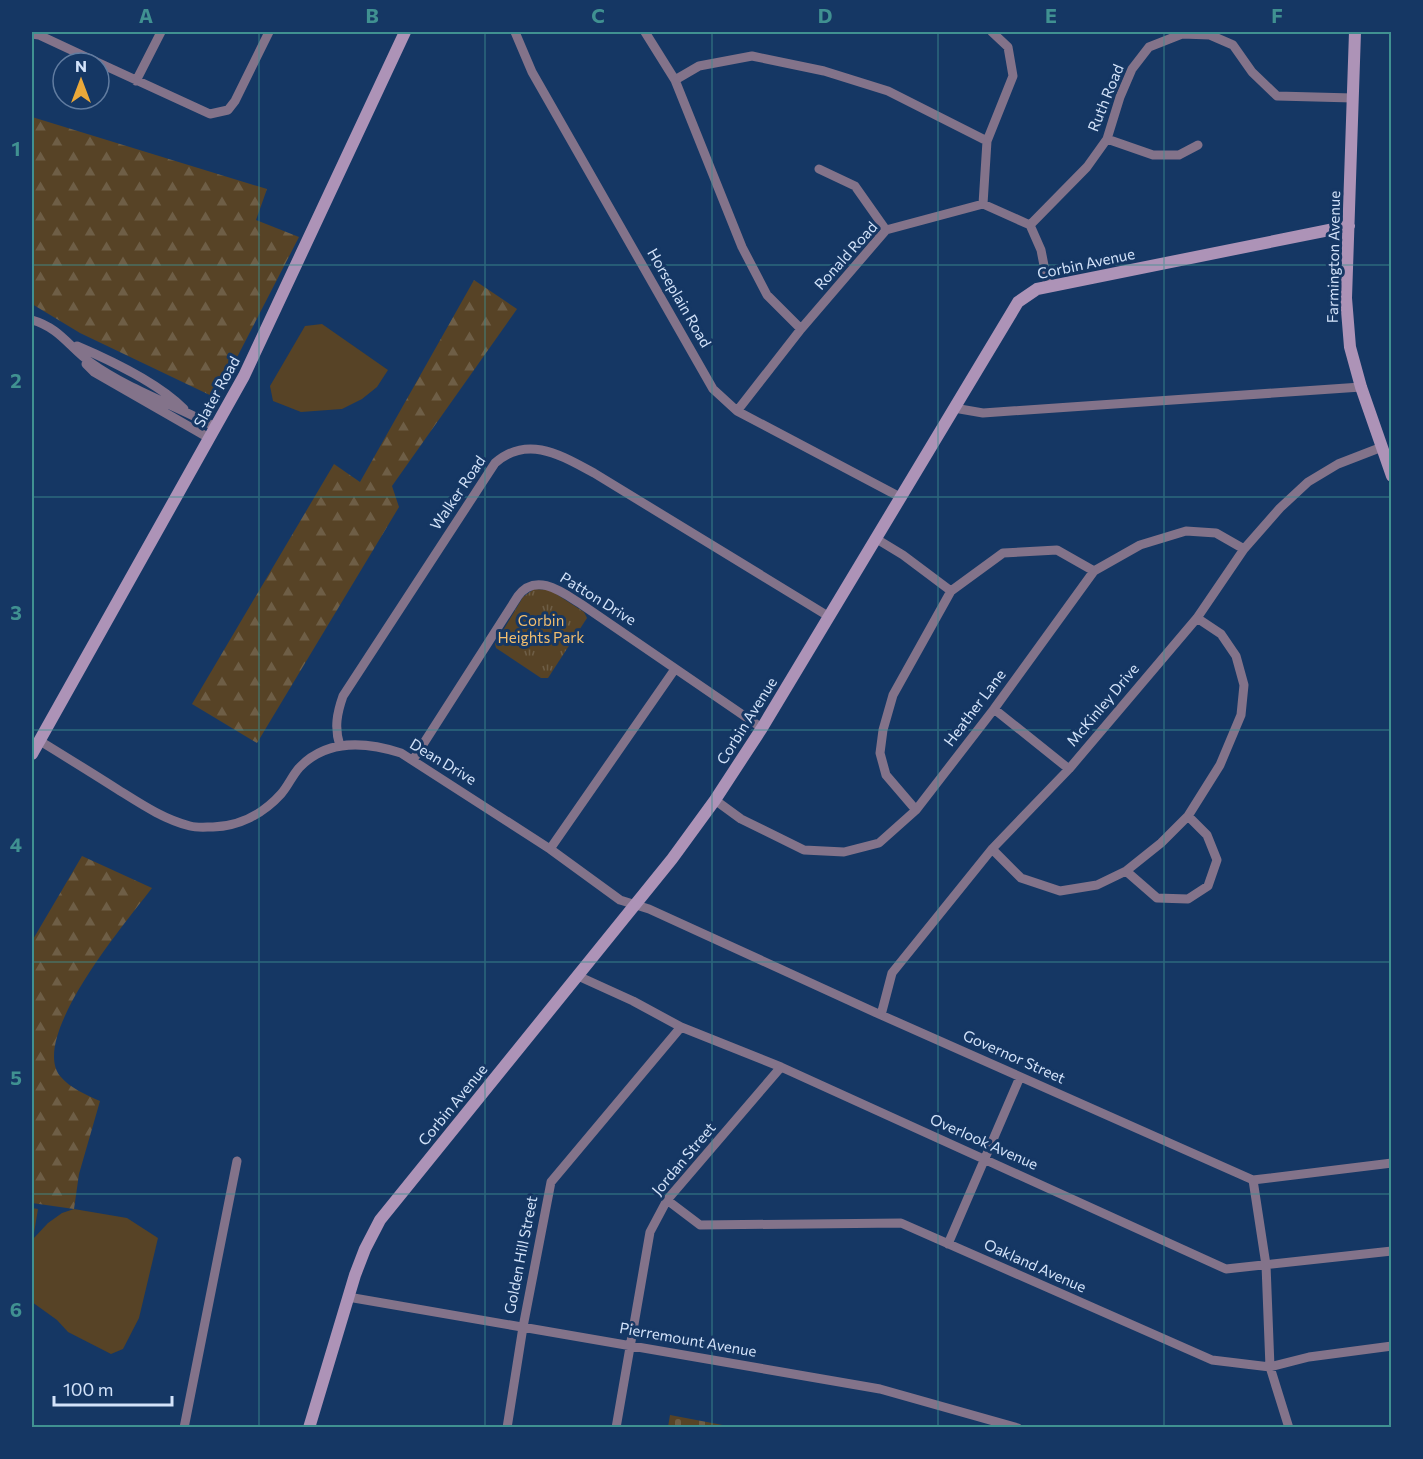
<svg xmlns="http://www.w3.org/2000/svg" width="1423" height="1459" viewBox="0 0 1423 1459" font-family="Commissioner,sans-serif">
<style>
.forest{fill:url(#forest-firs)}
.cemetery{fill:url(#cemetery-stones)}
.park{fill:url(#park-tufts)}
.pitch{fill:#574326}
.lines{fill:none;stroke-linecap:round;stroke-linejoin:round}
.minor{stroke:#83738a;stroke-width:9}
.secondary{stroke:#ad93b7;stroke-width:12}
.grid{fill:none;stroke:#409191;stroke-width:1.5;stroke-opacity:0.55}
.labels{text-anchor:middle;stroke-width:6;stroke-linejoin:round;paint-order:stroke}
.street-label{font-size:15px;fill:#d3e3fa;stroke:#153764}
.park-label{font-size:15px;fill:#f3be6e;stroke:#153764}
.neatline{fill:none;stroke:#409191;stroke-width:2}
.grid-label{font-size:20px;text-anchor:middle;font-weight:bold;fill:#409191}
</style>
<defs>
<pattern id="forest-firs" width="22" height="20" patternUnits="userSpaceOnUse" patternTransform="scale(1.5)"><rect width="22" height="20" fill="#574326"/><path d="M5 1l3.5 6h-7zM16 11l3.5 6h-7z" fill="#6e5e46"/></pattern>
<pattern id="cemetery-stones" width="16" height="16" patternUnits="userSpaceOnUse" patternTransform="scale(1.5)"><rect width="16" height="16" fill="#574326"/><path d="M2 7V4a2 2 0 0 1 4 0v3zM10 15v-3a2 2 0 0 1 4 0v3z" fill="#6e5e46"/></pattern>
<pattern id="park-tufts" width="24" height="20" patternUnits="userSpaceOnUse" patternTransform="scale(1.5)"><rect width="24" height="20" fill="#574326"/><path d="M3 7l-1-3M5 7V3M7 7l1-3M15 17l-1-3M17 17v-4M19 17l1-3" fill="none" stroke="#6e5e46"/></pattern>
</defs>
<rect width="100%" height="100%" fill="#153764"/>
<path class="forest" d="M 32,117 L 267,189 L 256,220 L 299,237 L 216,398 L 80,333 L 32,304 Z
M 474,280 L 517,309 L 392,486 L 399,507 L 257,743 L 192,704 L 334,464 L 360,482 Z
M 82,856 L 152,888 C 127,921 29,1036 60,1076 C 70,1088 86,1095 100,1101 L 79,1174 L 74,1209 L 32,1203 L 32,941 Z"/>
<path class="cemetery" d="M 670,1415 L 733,1427 L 668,1427 Z"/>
<path class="park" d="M 534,589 L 550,590 L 584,612 L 587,618 L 548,678 L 541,678 L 496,648 L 495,644 L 523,597 Z"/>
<path class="pitch" d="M 322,324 L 388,370 L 377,387 L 362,399 L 342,409 L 301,412 L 273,401 L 270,386 L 305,326 Z
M 32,1208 L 38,1209 L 33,1239 L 48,1223 L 62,1213 L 74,1209 L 127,1218 L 158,1238 L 139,1318 L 123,1349 L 111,1354 L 68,1332 L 57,1320 L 32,1302 Z"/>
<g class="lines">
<path class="minor" d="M 515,32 L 532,72 L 713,389 L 737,411 L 900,497
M 645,32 L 675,80 L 742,247 L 767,295 L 801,329
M 32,34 L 39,35 L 99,63
M 99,63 L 210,114 L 228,110 L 235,101 L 269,32
M 675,80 L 699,66 L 752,56 L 824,71 L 888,91 L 987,141
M 136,81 L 161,32
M 1107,139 L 1153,155 L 1179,155 L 1198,145
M 819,169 L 855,186 L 886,230
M 983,204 L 987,141 L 1013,76 L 1008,47 L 992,32
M 1030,225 L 1087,167 L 1107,139 L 1120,97 L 1132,69 L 1149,47 L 1182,34 L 1210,35 L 1233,45 L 1252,72 L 1277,96 L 1353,98
M 32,320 C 60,328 69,347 91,363 C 129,390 175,405 215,427
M 77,346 C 110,360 159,384 184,409
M 86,364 L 94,372 L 209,438
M 954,408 L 983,413 L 1361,387
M 737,411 L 801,329 L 886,230 L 983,204 L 1030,225 L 1041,250 L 1048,286
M 875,538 L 903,555 L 951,591
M 994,709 L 1069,769
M 40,741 C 66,757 92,773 117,789 C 141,804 163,819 190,826 C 197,828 206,827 213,827 C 239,826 263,814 281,794 C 288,786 292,776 299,768 C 327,738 367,742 401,753 L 550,849 L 620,900 L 649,909 L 881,1015 L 1253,1180 L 1392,1163
M 340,746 C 334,728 337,713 343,696 L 495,463 C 528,434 562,456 594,473 L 828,616
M 413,760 L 518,596 C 536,572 562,592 581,604 L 762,728
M 715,800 L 741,819 L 804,850 L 844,852 L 879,843 L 916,810 L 994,709 L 1094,571 L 1140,545 L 1186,531 L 1216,533 L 1244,549
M 916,810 L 886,775 L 880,753 L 883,730 L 893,695 L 951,591 L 1003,553 L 1057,550 L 1094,571
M 550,849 L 675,669
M 992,849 L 1021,878 L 1060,891 L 1097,885 L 1126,871 L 1161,843 L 1188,816 L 1220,765 L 1241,715 L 1244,685 L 1236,656 L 1221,634 L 1197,618
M 1126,871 L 1157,898 L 1188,899 L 1208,886 L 1217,860 L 1207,835 L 1188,816
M 578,976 L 633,1001 L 681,1027 L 781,1067 L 1226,1269 L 1392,1251
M 881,1015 L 892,973 L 992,849 L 1069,769 L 1197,618 L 1244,549 L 1280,508 L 1308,482 L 1338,464 L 1382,447
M 1253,1180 L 1266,1265 L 1270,1367 L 1289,1428
M 667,1200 L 700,1225 L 901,1223 L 1212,1360 L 1270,1367 L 1309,1357 L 1392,1346
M 948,1244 L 1020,1077
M 348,1297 L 880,1389 L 1018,1428
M 184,1428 L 237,1161
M 507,1428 L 523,1327 L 551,1182 L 681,1027
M 616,1428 L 650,1232 L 667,1200 L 781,1067"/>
<path class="secondary" d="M 1355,32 L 1346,298 L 1350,347 L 1361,387 L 1392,476
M 32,754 L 244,376 L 405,32
M 309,1428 L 355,1275 L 365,1249 L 380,1220 L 672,859 L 715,800 L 762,728 L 1018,302 L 1037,289 L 1349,226"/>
</g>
<path class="grid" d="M 259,32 L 259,1428M 485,32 L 485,1428M 712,32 L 712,1428M 938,32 L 938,1428M 1164,32 L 1164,1428M 32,265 L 1392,265M 32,497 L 1392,497M 32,730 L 1392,730M 32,962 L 1392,962M 32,1194 L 1392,1194"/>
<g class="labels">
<g class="street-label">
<text transform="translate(1106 98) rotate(-68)" y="5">Ruth Road</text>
<text transform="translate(846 256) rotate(-48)" y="5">Ronald Road</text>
<text transform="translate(1334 257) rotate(-89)" y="5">Farmington Avenue</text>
<text transform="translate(1086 264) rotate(-12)" y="5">Corbin Avenue</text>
<text transform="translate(679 298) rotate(60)" y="5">Horseplain Road</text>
<text transform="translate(217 392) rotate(-61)" y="5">Slater Road</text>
<text transform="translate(458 493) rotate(-56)" y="5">Walker Road</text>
<text transform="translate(598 599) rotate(32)" y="5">Patton Drive</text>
<text transform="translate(1103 705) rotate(-50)" y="5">McKinley Drive</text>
<text transform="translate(975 708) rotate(-53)" y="5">Heather Lane</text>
<text transform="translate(747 721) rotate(-58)" y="5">Corbin Avenue</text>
<text transform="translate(443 762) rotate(31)" y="5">Dean Drive</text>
<text transform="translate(1014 1057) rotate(24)" y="5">Governor Street</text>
<text transform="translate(453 1105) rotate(-51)" y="5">Corbin Avenue</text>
<text transform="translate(984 1142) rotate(24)" y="5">Overlook Avenue</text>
<text transform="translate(684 1159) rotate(-50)" y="5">Jordan Street</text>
<text transform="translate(521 1255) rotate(-79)" y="5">Golden Hill Street</text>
<text transform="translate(1035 1266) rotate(24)" y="5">Oakland Avenue</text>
<text transform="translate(688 1340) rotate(10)" y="5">Pierremount Avenue</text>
</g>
<g class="park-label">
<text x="541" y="626">Corbin<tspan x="541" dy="17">Heights Park</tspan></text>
</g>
</g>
<rect width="1423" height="1459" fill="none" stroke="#153764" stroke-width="66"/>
<g transform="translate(81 81)"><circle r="28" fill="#153764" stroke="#617ca0" stroke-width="1.5"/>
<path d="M0-4.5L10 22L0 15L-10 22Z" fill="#eba93a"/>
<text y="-9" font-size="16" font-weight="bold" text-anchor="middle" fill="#d3e3fa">N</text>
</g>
<path d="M54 1396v9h118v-9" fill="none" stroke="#d3e3fa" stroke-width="3"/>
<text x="63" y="1396" font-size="18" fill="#d3e3fa" stroke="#153764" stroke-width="4.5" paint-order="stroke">100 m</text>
<rect x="33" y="33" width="1357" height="1393" class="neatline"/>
<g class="grid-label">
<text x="146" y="23">A</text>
<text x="372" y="23">B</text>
<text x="598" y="23">C</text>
<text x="825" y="23">D</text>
<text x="1051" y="23">E</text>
<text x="1277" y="23">F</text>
<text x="16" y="156">1</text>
<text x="16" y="388">2</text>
<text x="16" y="620">3</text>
<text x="16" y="852">4</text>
<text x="16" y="1085">5</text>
<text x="16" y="1317">6</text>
</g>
</svg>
